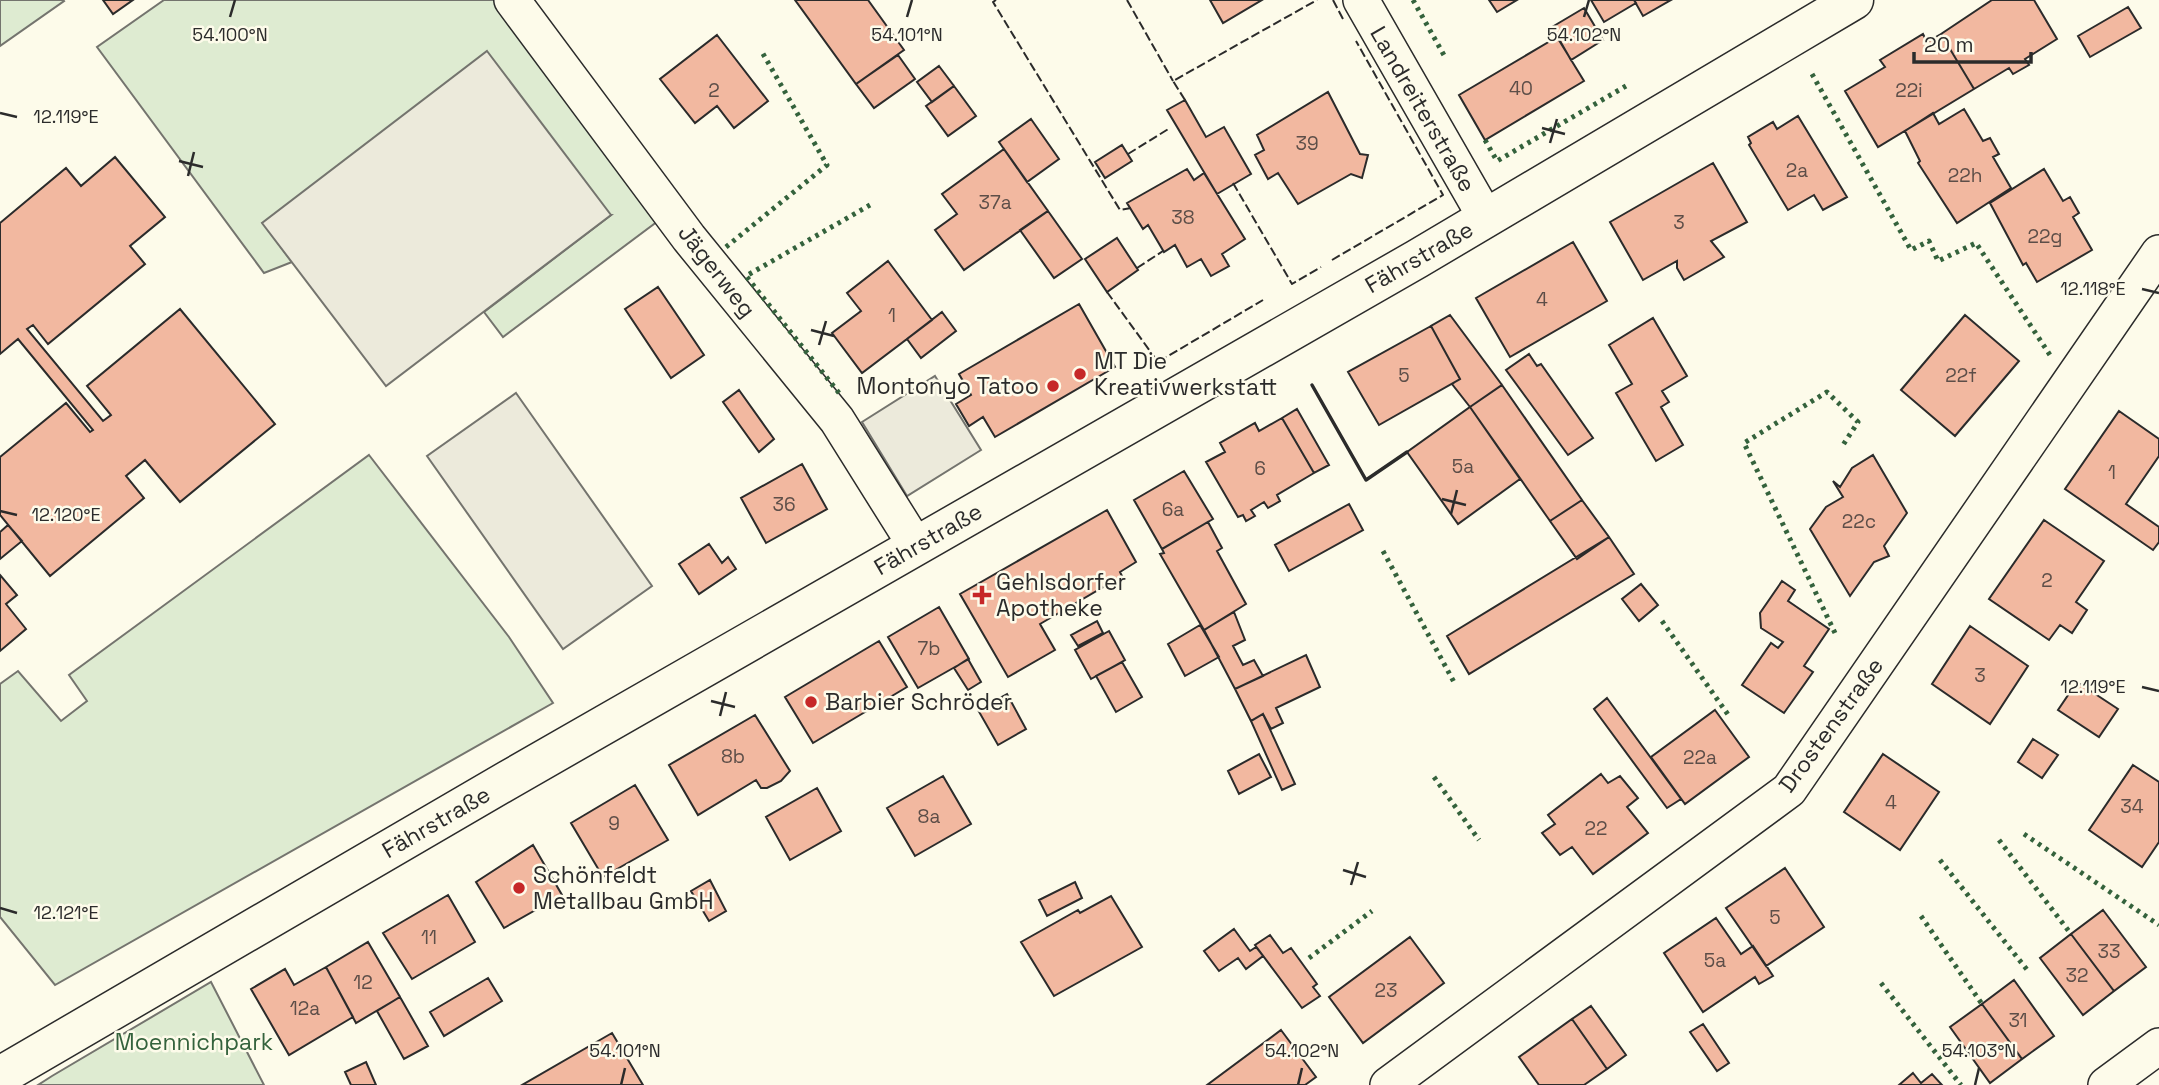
<svg xmlns="http://www.w3.org/2000/svg" width="2159" height="1085" viewBox="0 0 2159 1085" font-family="'Space Grotesk',sans-serif">
<style>
.green{fill:#deebd1;stroke:#74746e;stroke-width:2}
.parking{fill:#eceadb;stroke:#74746e;stroke-width:2}
.building{fill:#f2b8a0;stroke:#2b2b2b;stroke-width:2}
.lines{fill:none;stroke-linecap:round;stroke-linejoin:round}
.minor-casing{stroke:#2b2b2b;stroke-width:38}
.tertiary-casing{stroke:#2b2b2b;stroke-width:41}
.minor{stroke:#fdfbea;stroke-width:35}
.tertiary{stroke:#fdfbea;stroke-width:38}
.hedge{stroke:#34623c;stroke-width:5;stroke-dasharray:3.5 5;stroke-linecap:butt}
.fence{stroke:#2b2b2b;stroke-width:2;stroke-dasharray:9 3.5;stroke-linecap:butt}
.wall{stroke:#2b2b2b;stroke-width:3.5}
.ticks{fill:none;stroke:#2b2b2b;stroke-width:2.5}
.poi-dot{fill:#c62828;stroke:#fdfbea;stroke-width:2.5}
.labels{text-anchor:middle;stroke-width:5;stroke-linejoin:round;paint-order:stroke}
.number-label{font-size:19px;fill:#5d4e48}
.street-label{font-size:23px;fill:#2b2b2b;stroke:#fdfbea}
.poi-label{font-size:23px;fill:#2b2b2b;stroke:#fdfbea;text-anchor:start}
.park-label{font-size:23px;fill:#34623c;stroke:#fdfbea}
.ticks-label{font-size:18px;text-anchor:middle;fill:#2b2b2b;stroke:#fdfbea;stroke-width:5;stroke-linejoin:round;paint-order:stroke}
</style>
<rect width="100%" height="100%" fill="#fdfbea"/>
<path class="green" d="M 0,0 L 63,0 L 64,1 L 0,46 Z
M 164,0 L 512,0 L 670,212 L 503,337 L 484,312 L 611,215 L 263,223 L 292,262 L 264,273 L 97,47 Z
M 369,455 L 509,637 L 553,703 L 55,985 L 0,917 L 0,684 L 18,671 L 61,721 L 87,701 L 69,675 Z
M 211,982 L 264,1085 L 38,1085 L 52,1076 Z"/>
<path class="parking" d="M 487,51 L 611,215 L 386,386 L 262,223 Z
M 935,376 L 981,450 L 907,496 L 862,422 Z
M 516,393 L 652,586 L 563,649 L 427,456 Z"/>
<path class="building" d="M 103,0 L 133,0 L 113,14 Z
M 795,0 L 868,0 L 904,50 L 856,84 Z
M 1210,0 L 1262,0 L 1223,23 Z
M 1489,0 L 1517,0 L 1497,12 Z
M 1591,0 L 1634,0 L 1636,3 L 1604,22 Z
M 1634,0 L 1671,0 L 1643,16 Z
M 1992,0 L 2034,0 L 2057,39 L 2025,59 L 2029,65 L 2013,74 L 2009,68 L 1974,89 L 1941,34 Z
M 2128,7 L 2141,28 L 2090,57 L 2078,36 Z
M 1584,8 L 1603,40 L 1571,60 L 1552,27 Z
M 1923,34 L 1927,42 L 1941,34 L 1974,89 L 1878,147 L 1845,91 L 1885,67 L 1880,60 Z
M 717,35 L 768,101 L 734,128 L 717,106 L 695,123 L 660,79 Z
M 1557,37 L 1584,81 L 1485,140 L 1459,95 Z
M 898,55 L 915,79 L 874,108 L 856,84 Z
M 939,66 L 954,86 L 932,102 L 917,82 Z
M 954,86 L 976,116 L 948,136 L 926,106 Z
M 1328,92 L 1360,154 L 1368,155 L 1362,178 L 1351,174 L 1298,204 L 1278,173 L 1268,179 L 1255,155 L 1264,150 L 1257,135 Z
M 1185,100 L 1206,137 L 1224,127 L 1251,174 L 1217,194 L 1167,110 Z
M 1964,109 L 1983,141 L 1990,138 L 1999,154 L 1993,157 L 2011,188 L 1957,223 L 1918,163 L 1920,161 L 1905,131 L 1933,113 L 1939,124 Z
M 1798,116 L 1847,197 L 1823,210 L 1814,195 L 1788,210 L 1749,145 L 1751,143 L 1748,137 L 1773,122 L 1777,129 Z
M 1031,119 L 1059,159 L 1027,182 L 999,142 Z
M 1122,145 L 1132,161 L 1105,178 L 1095,162 Z
M 1004,149 L 1048,211 L 964,270 L 935,230 L 957,214 L 942,194 Z
M 115,157 L 165,217 L 130,246 L 145,264 L 48,344 L 33,325 L 27,329 L 103,421 L 111,415 L 87,386 L 180,309 L 275,424 L 180,502 L 145,460 L 126,476 L 144,498 L 50,576 L 0,515 L 0,457 L 66,403 L 90,432 L 93,430 L 18,339 L 0,354 L 0,223 L 66,168 L 81,186 Z
M 1713,163 L 1747,222 L 1711,241 L 1724,257 L 1684,280 L 1677,268 L 1677,261 L 1643,280 L 1610,222 Z
M 1187,169 L 1194,180 L 1204,173 L 1245,239 L 1222,254 L 1229,266 L 1211,276 L 1201,259 L 1187,267 L 1175,245 L 1164,252 L 1148,225 L 1143,229 L 1127,203 Z
M 2044,169 L 2063,201 L 2070,197 L 2079,213 L 2073,217 L 2092,250 L 2037,282 L 2026,263 L 2023,265 L 1990,203 Z
M 1048,211 L 1082,259 L 1054,278 L 1020,230 Z
M 1117,238 L 1138,270 L 1107,292 L 1085,259 Z
M 1573,242 L 1607,301 L 1510,357 L 1476,298 Z
M 888,261 L 932,320 L 862,373 L 832,333 L 861,311 L 847,293 Z
M 658,287 L 704,355 L 671,378 L 625,309 Z
M 1079,304 L 1115,367 L 995,437 L 983,417 L 969,426 L 956,404 L 971,395 L 959,374 Z
M 942,312 L 956,331 L 921,358 L 907,339 Z
M 1450,315 L 1502,385 L 1470,407 L 1452,384 L 1460,379 L 1431,326 Z
M 1965,315 L 2019,361 L 1955,436 L 1901,390 Z
M 1653,318 L 1687,376 L 1662,391 L 1669,402 L 1661,407 L 1683,445 L 1656,461 L 1616,393 L 1632,384 L 1609,345 Z
M 1431,326 L 1460,379 L 1379,425 L 1348,372 Z
M 1529,354 L 1537,366 L 1541,364 L 1593,438 L 1568,455 L 1506,370 Z
M 1502,385 L 1582,500 L 1550,521 L 1470,407 Z
M 739,390 L 774,439 L 759,452 L 723,402 Z
M 1470,407 L 1520,479 L 1458,524 L 1407,452 Z
M 1297,409 L 1329,465 L 1314,473 L 1282,418 Z
M 2119,411 L 2159,439 L 2159,456 L 2126,504 L 2159,527 L 2159,542 L 2153,550 L 2065,489 Z
M 1282,418 L 1314,473 L 1277,495 L 1280,501 L 1268,508 L 1264,502 L 1251,510 L 1255,516 L 1246,521 L 1243,515 L 1238,517 L 1206,462 L 1225,452 L 1220,443 L 1255,423 L 1259,431 Z
M 1873,455 L 1907,513 L 1884,546 L 1889,556 L 1874,562 L 1850,596 L 1810,529 L 1826,507 L 1843,497 L 1833,481 L 1840,487 L 1852,468 Z
M 802,464 L 827,509 L 766,543 L 741,498 Z
M 1184,471 L 1213,519 L 1162,549 L 1134,500 Z
M 1582,500 L 1609,537 L 1577,559 L 1550,521 Z
M 1349,504 L 1363,530 L 1289,571 L 1275,545 Z
M 1107,510 L 1136,562 L 1120,572 L 1122,576 L 1040,624 L 1055,650 L 1008,677 L 960,594 Z
M 2044,520 L 2104,561 L 2076,602 L 2087,610 L 2072,633 L 2060,625 L 2049,640 L 1989,599 Z
M 1208,522 L 1222,548 L 1217,551 L 1246,604 L 1204,630 L 1160,554 L 1164,553 L 1162,549 Z
M 8,525 L 22,541 L 0,559 L 0,532 Z
M 1609,537 L 1634,574 L 1469,674 L 1447,636 Z
M 709,544 L 722,563 L 728,557 L 736,569 L 699,594 L 679,564 Z
M 0,575 L 17,595 L 6,604 L 26,629 L 0,651 Z
M 1782,581 L 1795,590 L 1788,601 L 1829,629 L 1804,666 L 1813,672 L 1784,713 L 1742,685 L 1771,643 L 1778,648 L 1783,642 L 1761,628 L 1760,613 Z
M 1641,584 L 1658,605 L 1639,621 L 1622,599 Z
M 939,607 L 969,659 L 918,688 L 888,637 Z
M 1234,612 L 1245,640 L 1233,646 L 1243,665 L 1254,660 L 1263,676 L 1235,689 L 1204,630 Z
M 1097,621 L 1103,633 L 1078,646 L 1071,635 Z
M 1200,625 L 1219,657 L 1185,676 L 1168,644 Z
M 1970,626 L 2028,666 L 1990,724 L 1932,684 Z
M 1109,631 L 1125,660 L 1091,679 L 1075,650 Z
M 879,641 L 907,687 L 813,743 L 785,697 Z
M 1306,655 L 1320,687 L 1276,708 L 1283,723 L 1271,729 L 1263,714 L 1251,721 L 1235,689 Z
M 968,659 L 981,682 L 968,690 L 954,668 Z
M 1122,662 L 1142,697 L 1116,712 L 1096,676 Z
M 2077,682 L 2118,709 L 2099,737 L 2058,710 Z
M 1007,694 L 1026,729 L 998,745 L 978,710 Z
M 1607,698 L 1681,799 L 1667,808 L 1594,709 Z
M 1715,710 L 1749,757 L 1685,804 L 1651,757 Z
M 1263,714 L 1295,784 L 1282,790 L 1251,721 Z
M 755,715 L 790,771 L 781,781 L 767,788 L 761,788 L 756,780 L 698,815 L 669,765 Z
M 2033,739 L 2058,755 L 2042,778 L 2018,762 Z
M 1259,754 L 1271,777 L 1239,794 L 1228,771 Z
M 1883,754 L 1939,792 L 1900,850 L 1844,812 Z
M 2133,765 L 2159,782 L 2159,842 L 2142,867 L 2089,830 Z
M 1601,774 L 1608,783 L 1620,776 L 1638,798 L 1627,807 L 1648,833 L 1593,874 L 1572,847 L 1560,855 L 1542,833 L 1555,824 L 1548,815 Z
M 943,776 L 971,824 L 915,856 L 887,808 Z
M 635,785 L 668,840 L 603,877 L 571,823 Z
M 817,788 L 841,831 L 790,860 L 766,817 Z
M 533,845 L 562,895 L 504,928 L 476,882 Z
M 1785,868 L 1824,927 L 1766,966 L 1726,908 Z
M 710,880 L 726,911 L 709,921 L 691,891 Z
M 1075,882 L 1082,898 L 1047,916 L 1039,900 Z
M 448,895 L 475,942 L 412,979 L 383,933 Z
M 1111,896 L 1142,947 L 1054,996 L 1021,942 L 1078,910 L 1080,913 Z
M 2103,910 L 2146,967 L 2114,991 L 2071,934 Z
M 1716,918 L 1741,954 L 1753,946 L 1773,976 L 1759,984 L 1755,977 L 1703,1012 L 1664,953 Z
M 1234,929 L 1250,951 L 1256,947 L 1263,956 L 1246,969 L 1238,958 L 1219,971 L 1204,951 Z
M 2071,934 L 2114,991 L 2083,1015 L 2040,958 Z
M 1270,935 L 1283,953 L 1291,948 L 1317,984 L 1313,987 L 1320,996 L 1302,1008 L 1255,945 Z
M 1410,937 L 1444,983 L 1363,1043 L 1329,997 Z
M 368,942 L 400,997 L 356,1023 L 326,967 Z
M 326,967 L 353,1017 L 289,1055 L 251,989 L 285,969 L 294,985 Z
M 488,978 L 502,1001 L 444,1036 L 430,1012 Z
M 2014,980 L 2054,1036 L 2022,1059 L 1982,1004 Z
M 400,997 L 428,1046 L 404,1059 L 377,1011 Z
M 1982,1004 L 2022,1059 L 1990,1083 L 1950,1027 Z
M 1591,1006 L 1626,1055 L 1607,1069 L 1572,1019 Z
M 1572,1019 L 1607,1069 L 1584,1085 L 1539,1085 L 1519,1057 Z
M 1703,1024 L 1729,1063 L 1717,1071 L 1690,1032 Z
M 1281,1030 L 1316,1077 L 1305,1085 L 1207,1085 Z
M 612,1033 L 643,1085 L 522,1085 Z
M 366,1062 L 376,1085 L 351,1085 L 345,1072 Z
M 1913,1073 L 1921,1083 L 1932,1074 L 1942,1085 L 1899,1085 Z"/>
<g class="lines">
<defs>
<path id="minor" d="M 512,0 L 689,238 L 837,420 L 916,546
M 1361,0 L 1486,218
M 1388,1085 L 1789,790 L 2159,253
M 2106,1085 L 2159,1046"/>
<path id="tertiary" d="M 0,1076 L 508,780 L 1417,259 L 1854,0"/>
</defs>
<use href="#minor" class="minor-casing"/>
<use href="#tertiary" class="tertiary-casing"/>
<use href="#minor" class="minor"/>
<use href="#tertiary" class="tertiary"/>
<path class="hedge" d="M 1413,0 L 1445,57
M 1812,74 L 1911,250 L 1929,241 L 1938,261 L 1976,243 L 2050,355
M 1485,140 L 1497,161 L 1626,86
M 726,247 L 827,165 L 762,52
M 839,393 L 746,276 L 870,205
M 1383,551 L 1455,684
M 1662,621 L 1729,716
M 1835,633 L 1744,443 L 1827,392 L 1858,422 L 1843,445
M 1434,777 L 1479,840
M 2024,834 L 2159,925
M 1999,840 L 2071,934
M 1940,860 L 2028,971
M 1921,916 L 1982,1004
M 1309,958 L 1372,911
M 1881,983 L 1961,1085"/>
<path class="fence" d="M 996,0 L 993,2 L 1120,210 L 1131,208
M 1127,0 L 1173,81
M 1333,0 L 1344,21
M 1185,100 L 1173,81 L 1317,0
M 1128,154 L 1170,128
M 1233,183 L 1292,284 L 1321,267
M 1332,260 L 1443,195 L 1356,41
M 1137,268 L 1163,251
M 1107,292 L 1158,362 L 1263,300"/>
<path class="wall" d="M 1312,385 L 1366,480 L 1407,452"/>
</g>
<path class="ticks" d="M 230,17 L 235,0M 907,17 L 912,0M 1584,17 L 1589,0M 0,113 L 17,117M 1542,128 L 1565,134M 1550,143 L 1557,119M 179,161 L 203,167M 188,176 L 194,152M 2142,289 L 2159,293M 811,330 L 834,336M 819,345 L 826,321M 1442,499 L 1466,505M 0,511 L 17,515M 1451,514 L 1457,490M 2142,687 L 2159,691M 711,701 L 735,707M 720,716 L 726,692M 1343,870 L 1366,877M 1351,885 L 1358,862M 0,908 L 17,913M 621,1085 L 625,1068M 1298,1085 L 1302,1068M 1975,1085 L 1979,1068"/>
<g class="poi-dot">
<circle cx="1080" cy="374" r="7"/>
<circle cx="1053" cy="386" r="7"/>
<path d="M978.5 584.5h7v7h7v7h-7v7h-7v-7h-7v-7h7z"/>
<circle cx="811" cy="702" r="7"/>
<circle cx="519" cy="888" r="7"/>
</g>
<g class="labels">
<g class="number-label">
<text x="1521" y="95">40</text>
<text x="714" y="97">2</text>
<text x="1909" y="97">22i</text>
<text x="1307" y="150">39</text>
<text x="1797" y="177">2a</text>
<text x="1965" y="182">22h</text>
<text x="995" y="209">37a</text>
<text x="1183" y="224">38</text>
<text x="1679" y="229">3</text>
<text x="2045" y="243">22g</text>
<text x="1542" y="306">4</text>
<text x="892" y="322">1</text>
<text x="1404" y="382">5</text>
<text x="1961" y="382">22f</text>
<text x="1463" y="473">5a</text>
<text x="1260" y="475">6</text>
<text x="2112" y="479">1</text>
<text x="784" y="511">36</text>
<text x="1173" y="516">6a</text>
<text x="1859" y="528">22c</text>
<text x="2047" y="587">2</text>
<text x="929" y="655">7b</text>
<text x="1980" y="682">3</text>
<text x="733" y="763">8b</text>
<text x="1700" y="764">22a</text>
<text x="1891" y="809">4</text>
<text x="2132" y="813">34</text>
<text x="929" y="823">8a</text>
<text x="614" y="830">9</text>
<text x="1596" y="835">22</text>
<text x="1775" y="924">5</text>
<text x="429" y="944">11</text>
<text x="2109" y="958">33</text>
<text x="1715" y="967">5a</text>
<text x="2077" y="982">32</text>
<text x="363" y="989">12</text>
<text x="1386" y="997">23</text>
<text x="305" y="1015">12a</text>
<text x="2018" y="1027">31</text>
</g>
<g class="street-label">
<text transform="translate(1423 109) rotate(60)" y="8">Landreiterstraße</text>
<text transform="translate(1419 257) rotate(-30)" y="8">Fährstraße</text>
<text transform="translate(717 271) rotate(52)" y="8">Jägerweg</text>
<text transform="translate(928 539) rotate(-30)" y="8">Fährstraße</text>
<text transform="translate(1831 725) rotate(-54)" y="8">Drostenstraße</text>
<text transform="translate(436 822) rotate(-30)" y="8">Fährstraße</text>
</g>
<g class="poi-label">
<text x="1094" y="369">MT Die<tspan x="1094" dy="26">Kreativwerkstatt</tspan></text>
<text x="1039" y="394" text-anchor="end">Montonyo Tatoo</text>
<text x="996" y="590">Gehlsdorfer<tspan x="996" dy="26">Apotheke</tspan></text>
<text x="825" y="710">Barbier Schröder</text>
<text x="533" y="883">Schönfeldt<tspan x="533" dy="26">Metallbau GmbH</tspan></text>
</g>
<g class="park-label">
<text x="194" y="1050">Moennichpark</text>
</g>
</g>
<g class="ticks-label">
<text x="230" y="41">54.100°N</text>
<text x="907" y="41">54.101°N</text>
<text x="1584" y="41">54.102°N</text>
<text x="66" y="123">12.119°E</text>
<text x="2093" y="295">12.118°E</text>
<text x="66" y="521">12.120°E</text>
<text x="2093" y="693">12.119°E</text>
<text x="66" y="919">12.121°E</text>
<text x="625" y="1057">54.101°N</text>
<text x="1302" y="1057">54.102°N</text>
<text x="1979" y="1057">54.103°N</text>
</g>
<path d="M1914 52v10h117v-10" fill="none" stroke="#2b2b2b" stroke-width="3.5"/>
<text x="1924" y="52" font-size="21" fill="#2b2b2b" stroke="#fdfbea" stroke-width="5" paint-order="stroke">20 m</text>
</svg>
